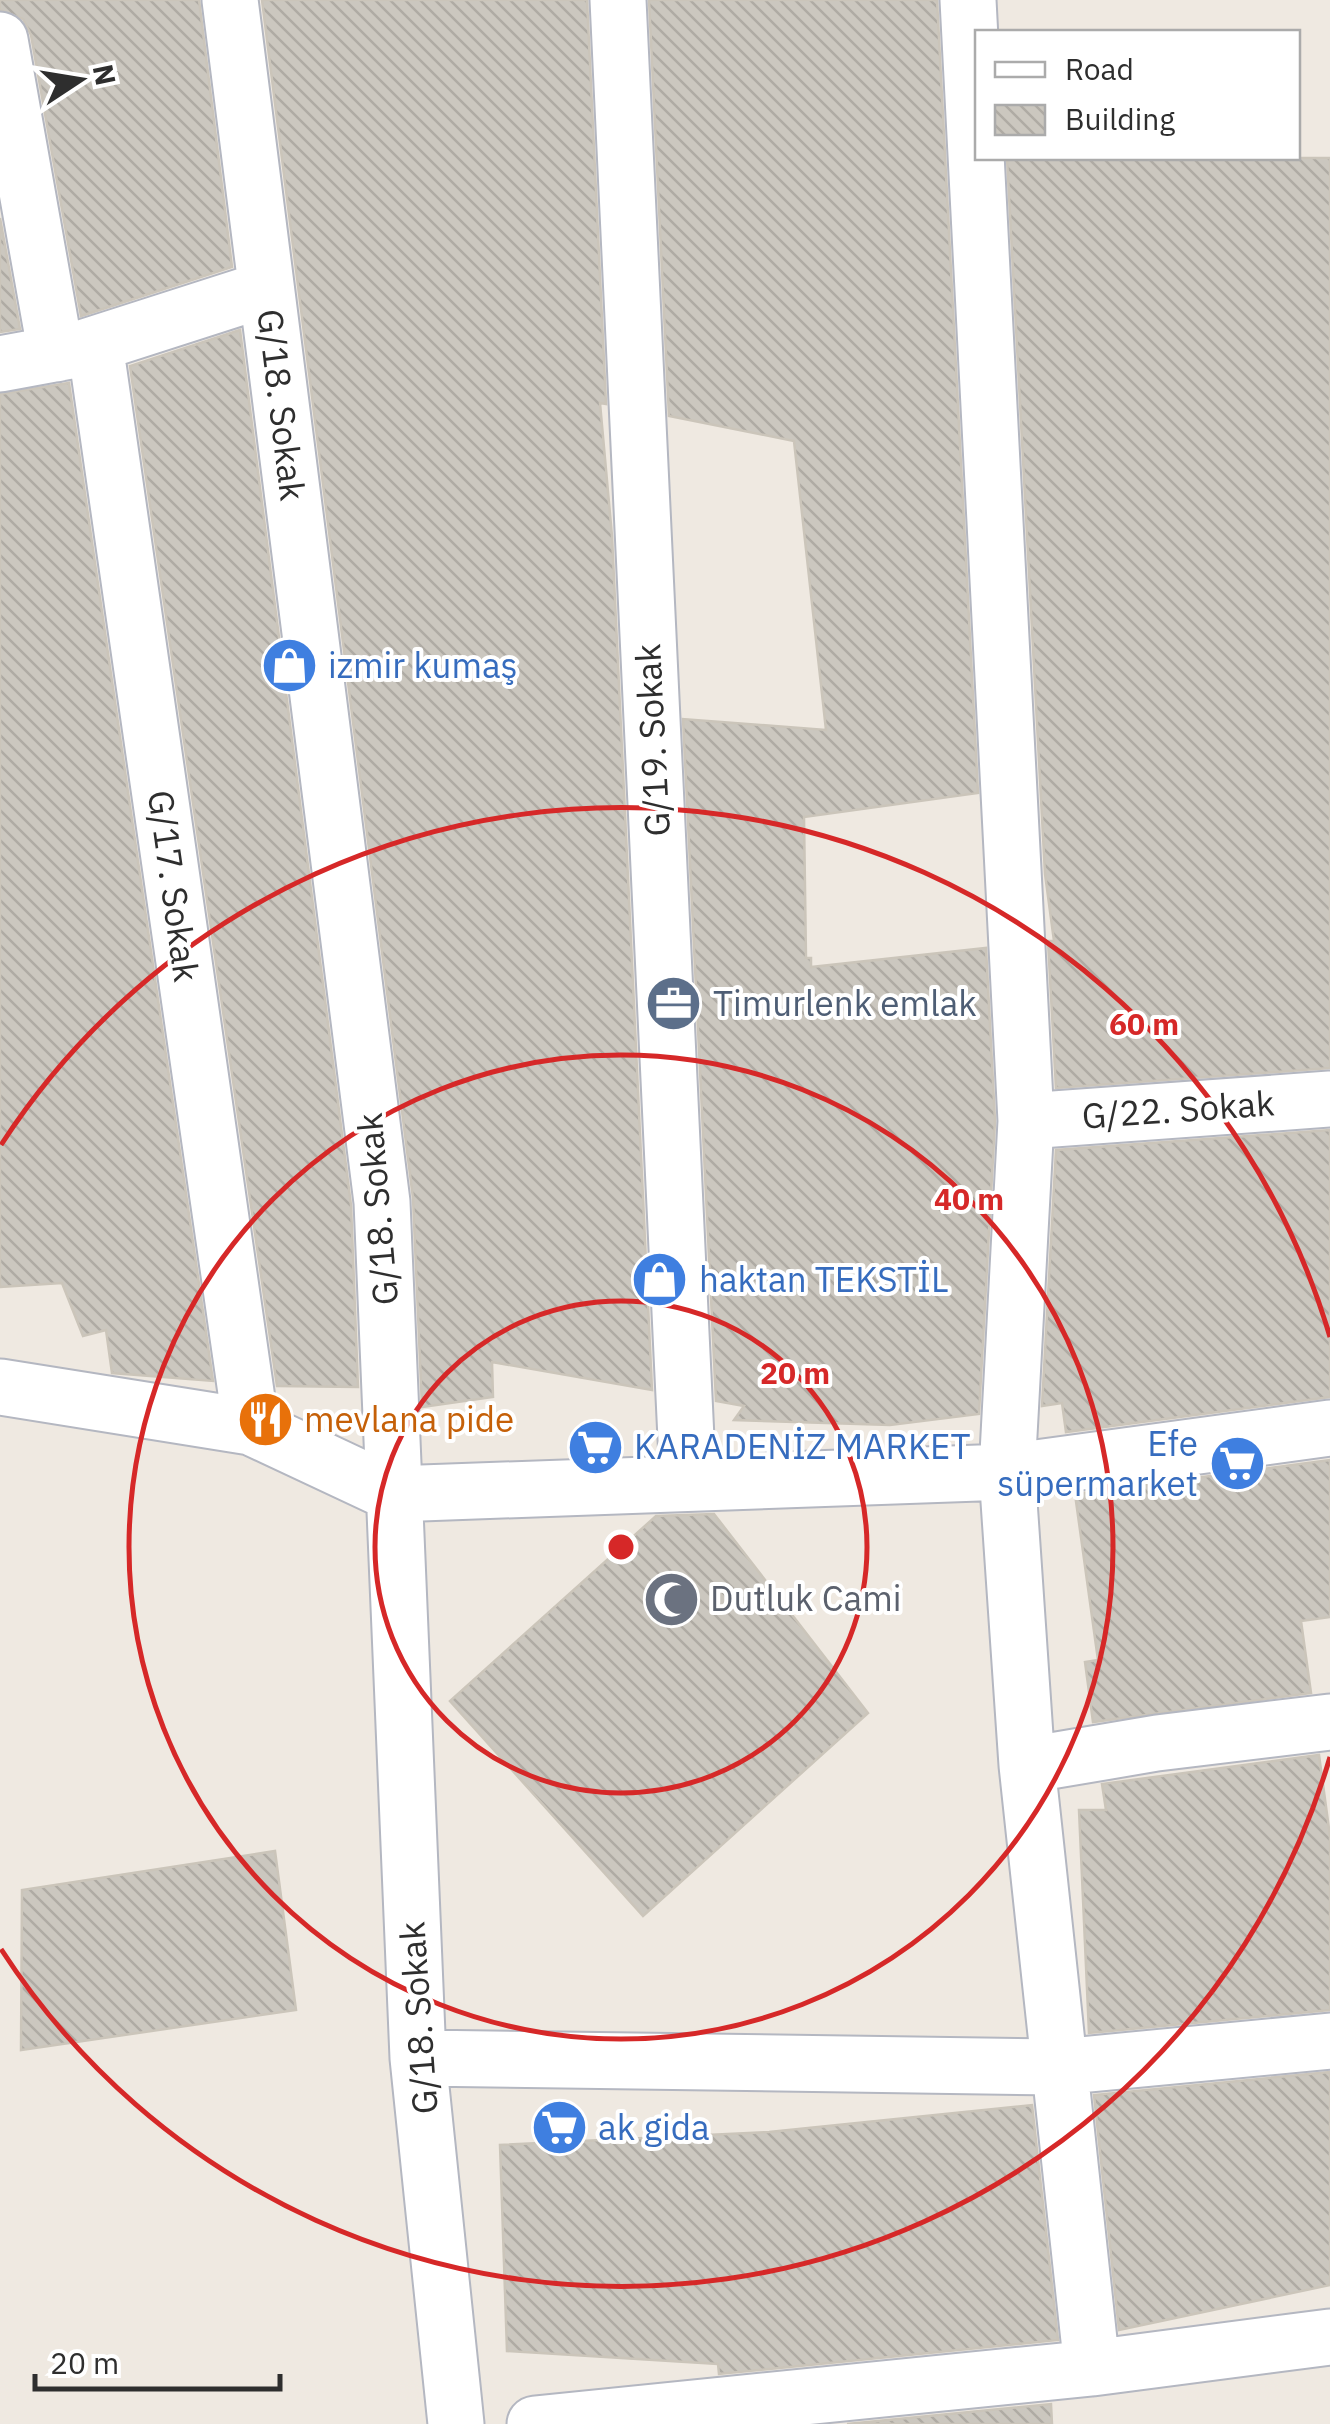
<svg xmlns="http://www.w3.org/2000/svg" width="1330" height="2424" viewBox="0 0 1330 2424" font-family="'IBM Plex Sans',sans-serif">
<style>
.building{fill:url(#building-back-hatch);stroke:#cbc5ba;stroke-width:2.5}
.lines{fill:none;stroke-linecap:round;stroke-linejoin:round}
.minor-casing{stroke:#b4b7c1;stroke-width:59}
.minor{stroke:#fff;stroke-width:55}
.ring{fill:none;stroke:#d62828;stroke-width:5}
.labels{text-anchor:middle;stroke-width:8;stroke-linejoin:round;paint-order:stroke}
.street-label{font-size:35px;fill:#2e2e2e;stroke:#fff}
.shop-label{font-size:35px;fill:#366cbe;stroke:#fff;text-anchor:start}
.service-label{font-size:35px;fill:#4e5e75;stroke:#fff;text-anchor:start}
.food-label{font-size:35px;fill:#c56008;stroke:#fff;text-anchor:start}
.worship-label{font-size:35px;fill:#5b616d;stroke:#fff;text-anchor:start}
.centre{fill:#d62828;stroke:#fff;stroke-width:5}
.ring-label{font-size:30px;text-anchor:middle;font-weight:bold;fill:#d62828;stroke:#fff;stroke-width:8;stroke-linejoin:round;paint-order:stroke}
</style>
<defs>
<pattern id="building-back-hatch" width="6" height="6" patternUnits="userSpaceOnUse" patternTransform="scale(2.5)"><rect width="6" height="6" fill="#cbc7bf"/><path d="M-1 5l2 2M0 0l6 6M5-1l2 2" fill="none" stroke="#afaba4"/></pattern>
</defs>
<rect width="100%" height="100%" fill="#efe9e1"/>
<path class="building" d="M 0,0 L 199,0 L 232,267 L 81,316 L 31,35 L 23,19 L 0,10 Z
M 262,0 L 587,0 L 606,404 L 600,403 L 612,536 L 652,1390 L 492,1362 L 493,1397 L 422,1407 L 413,1198 Z
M 649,0 L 937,0 L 978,793 L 804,817 L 806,958 L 811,958 L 811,967 L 986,948 L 995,1121 L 979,1414 L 890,1425 L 734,1420 L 744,1406 L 716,1401 L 683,719 L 826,730 L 794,441 L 669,416 Z
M 1007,158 L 1330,158 L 1330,1068 L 1056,1088 L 1048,941 L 1054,941 L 1045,874 Z
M 0,218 L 20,329 L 0,332 Z
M 240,330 L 351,1205 L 358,1387 L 277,1386 L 130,366 Z
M 69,383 L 213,1381 L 112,1373 L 106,1330 L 83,1336 L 62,1283 L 0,1287 L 0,394 Z
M 1330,1130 L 1330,1397 L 1066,1432 L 1062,1403 L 1042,1406 L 1056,1150 Z
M 1330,1460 L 1330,1617 L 1301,1621 L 1311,1693 L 1093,1722 L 1085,1662 L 1098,1660 L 1075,1494 Z
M 714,1514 L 868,1713 L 643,1916 L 450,1701 L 656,1516 Z
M 1319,1755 L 1330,1836 L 1330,2010 L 1089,2033 L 1079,1810 L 1106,1810 L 1102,1784 Z
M 275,1851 L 296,2010 L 21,2050 L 22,1890 Z
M 1330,2072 L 1330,2285 L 1119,2330 L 1094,2095 Z
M 1032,2105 L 1058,2340 L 719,2374 L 718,2364 L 507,2351 L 500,2145 L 769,2132 Z
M 1051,2404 L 1052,2424 L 847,2424 Z"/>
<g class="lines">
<defs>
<path id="minor" d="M 230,0 L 382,1202 L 418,2058 L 456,2424
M 618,0 L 688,1481
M 968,0 L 1026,1121 L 1007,1472 L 1027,1765 L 1092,2368
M 0,40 L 56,354
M 95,344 L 251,1427
M 0,364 L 76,350 L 266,289
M 1026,1121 L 1330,1099
M 0,1387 L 251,1427 L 394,1494 L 1007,1472 L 1330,1428
M 1027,1765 L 1157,1743 L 1330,1722
M 418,2058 L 1059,2067 L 1330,2041
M 535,2424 L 1092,2368 L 1330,2337"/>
</defs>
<use href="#minor" class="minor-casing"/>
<use href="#minor" class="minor"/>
</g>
<g class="ring">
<circle cx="621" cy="1547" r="246"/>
<circle cx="621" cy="1547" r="492"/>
<path d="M1330 1757A739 739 0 0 1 1 1949M1 1145A739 739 0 0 1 1330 1337"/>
</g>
<defs>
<symbol id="shop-disc" viewBox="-11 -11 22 22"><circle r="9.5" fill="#3f7fe0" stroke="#fff"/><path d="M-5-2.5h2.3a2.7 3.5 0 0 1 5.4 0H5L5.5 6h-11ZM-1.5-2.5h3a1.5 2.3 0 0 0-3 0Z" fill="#fff"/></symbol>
<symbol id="office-disc" viewBox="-11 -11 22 22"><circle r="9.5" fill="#5c6f8a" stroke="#fff"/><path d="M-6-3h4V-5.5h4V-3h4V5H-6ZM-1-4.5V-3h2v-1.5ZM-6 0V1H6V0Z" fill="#fff"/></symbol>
<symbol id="restaurant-disc" viewBox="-11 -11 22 22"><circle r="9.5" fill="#e8710a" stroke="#fff"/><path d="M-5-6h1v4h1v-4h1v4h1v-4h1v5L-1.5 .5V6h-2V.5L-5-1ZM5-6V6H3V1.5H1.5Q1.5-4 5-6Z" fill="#fff"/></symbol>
<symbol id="supermarket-disc" viewBox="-11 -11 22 22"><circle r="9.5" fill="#3f7fe0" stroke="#fff"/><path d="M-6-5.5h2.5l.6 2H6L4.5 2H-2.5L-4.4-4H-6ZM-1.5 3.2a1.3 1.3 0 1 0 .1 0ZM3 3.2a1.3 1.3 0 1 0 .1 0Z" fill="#fff"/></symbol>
<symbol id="mosque-disc" viewBox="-11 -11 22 22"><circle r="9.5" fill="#6b7280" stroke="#fff"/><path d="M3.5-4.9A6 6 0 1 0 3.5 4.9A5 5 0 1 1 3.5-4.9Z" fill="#fff"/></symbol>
</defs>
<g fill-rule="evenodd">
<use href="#shop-disc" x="258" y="634" width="63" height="63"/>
<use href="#office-disc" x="642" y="972" width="63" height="63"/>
<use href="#shop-disc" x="628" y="1248" width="63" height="63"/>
<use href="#restaurant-disc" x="234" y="1388" width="63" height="63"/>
<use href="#supermarket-disc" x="564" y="1416" width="63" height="63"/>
<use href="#supermarket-disc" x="1206" y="1432" width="63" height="63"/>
<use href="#mosque-disc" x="640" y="1568" width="63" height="63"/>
<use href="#supermarket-disc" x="528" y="2096" width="63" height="63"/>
</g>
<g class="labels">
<g class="street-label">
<text transform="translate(281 405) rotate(83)" y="12">G/18. Sokak</text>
<text transform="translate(653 740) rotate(-93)" y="12">G/19. Sokak</text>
<text transform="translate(173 886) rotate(82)" y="12">G/17. Sokak</text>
<text transform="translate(1178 1110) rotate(-4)" y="12">G/22. Sokak</text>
<text transform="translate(378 1209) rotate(-95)" y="12">G/18. Sokak</text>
<text transform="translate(419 2018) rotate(-94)" y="12">G/18. Sokak</text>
</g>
<g class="shop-label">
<text x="328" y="678">izmir kumaş</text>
<text x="699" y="1292">haktan TEKSTİL</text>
<text x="1198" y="1456" text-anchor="end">Efe<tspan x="1198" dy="40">süpermarket</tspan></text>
<text x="634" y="1459">KARADENİZ MARKET</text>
<text x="598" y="2140">ak gida</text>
</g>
<g class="service-label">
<text x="713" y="1016">Timurlenk emlak</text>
</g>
<g class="food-label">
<text x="304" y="1432">mevlana pide</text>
</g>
<g class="worship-label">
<text x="710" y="1611">Dutluk Cami</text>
</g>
</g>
<circle cx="621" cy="1547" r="15" class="centre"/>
<g class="ring-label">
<text x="1144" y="1035">60 m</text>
<text x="969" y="1210">40 m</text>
<text x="795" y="1384">20 m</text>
</g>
<rect x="975" y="30" width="325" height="130" fill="#ffffff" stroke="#ababab" stroke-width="2.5"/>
<rect x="995" y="62" width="50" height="15" fill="#ffffff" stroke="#ababab" stroke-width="2.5"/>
<text x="1065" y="80" font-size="30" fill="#2e2e2e">Road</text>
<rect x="995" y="105" width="50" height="30" fill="url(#building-back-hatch)" stroke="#ababab" stroke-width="2.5"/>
<text x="1065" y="130" font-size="30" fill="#2e2e2e">Building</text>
<g transform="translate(80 80) rotate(78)" stroke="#ffffff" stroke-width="8" paint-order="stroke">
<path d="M0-8L18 38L0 25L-18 38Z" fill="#2e2e2e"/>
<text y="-15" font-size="28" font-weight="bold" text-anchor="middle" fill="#2e2e2e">N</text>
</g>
<path d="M35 2374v15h245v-15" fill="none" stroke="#2e2e2e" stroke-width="5"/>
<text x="50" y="2374" font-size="30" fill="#2e2e2e" stroke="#ffffff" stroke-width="8" paint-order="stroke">20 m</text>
</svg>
